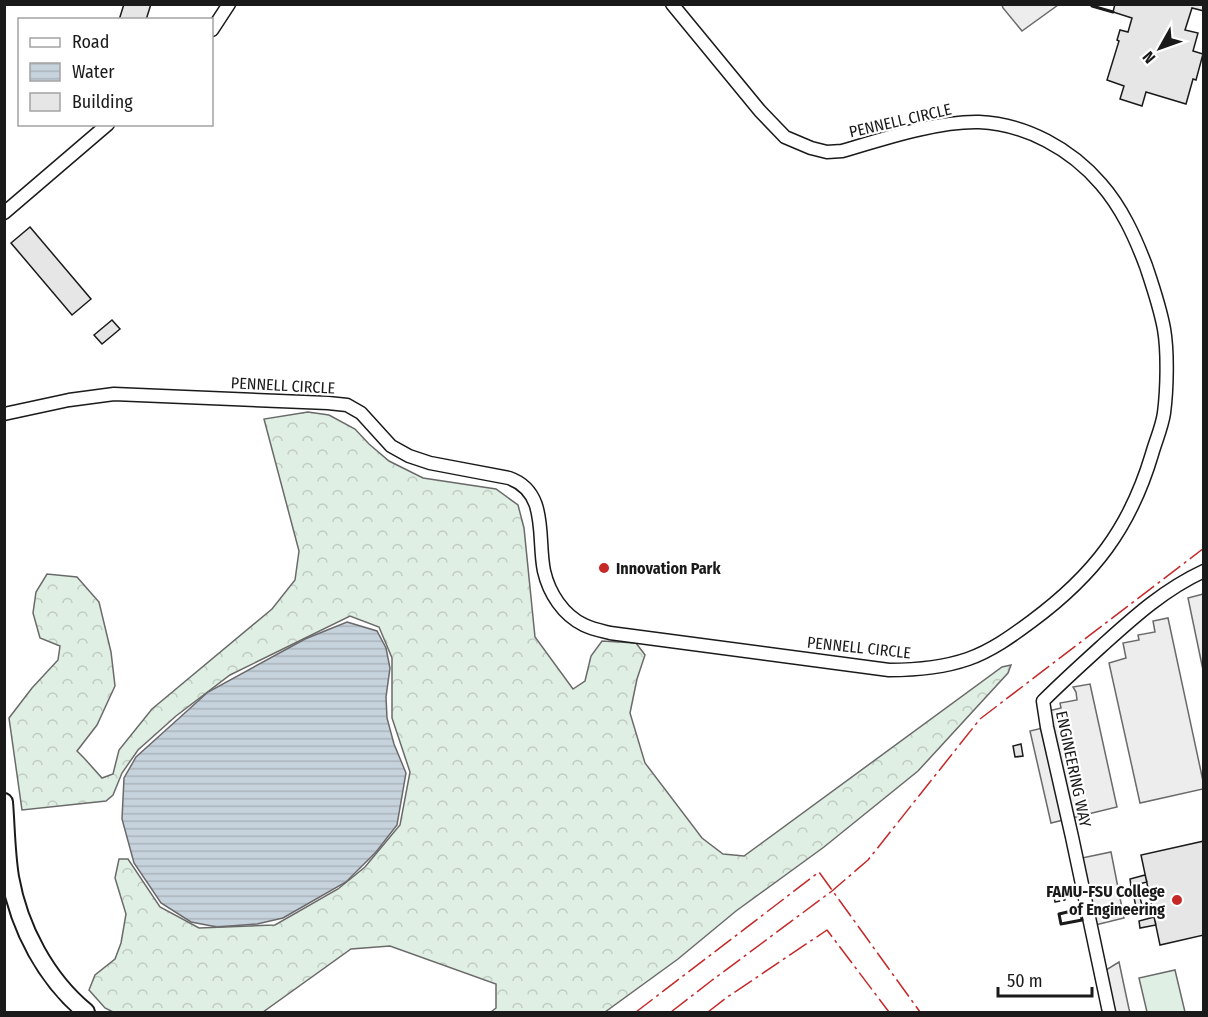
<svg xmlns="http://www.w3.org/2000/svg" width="1208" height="1017" viewBox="0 0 1208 1017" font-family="'Fira Sans Condensed',sans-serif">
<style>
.forest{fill:url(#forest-crowns);stroke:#6a6a6a;stroke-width:1.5}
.pitch{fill:#e0efe3;stroke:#6a6a6a;stroke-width:1.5}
.parking{fill:#ededed;stroke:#6a6a6a;stroke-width:1.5}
.water{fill:url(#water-rules);stroke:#6a6a6a;stroke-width:1.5}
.building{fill:#e6e6e6;stroke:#1a1a1a;stroke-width:1.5}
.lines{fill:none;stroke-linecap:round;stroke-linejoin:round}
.street-casing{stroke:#1a1a1a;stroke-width:15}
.secondary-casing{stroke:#1a1a1a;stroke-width:20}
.street{stroke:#fff;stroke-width:12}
.secondary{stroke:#fff;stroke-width:16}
.fence{stroke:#1a1a1a;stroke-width:1.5;stroke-dasharray:8 3;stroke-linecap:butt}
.wall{stroke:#1a1a1a;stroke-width:3}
.power{stroke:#c62828;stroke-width:1.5;stroke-dasharray:21 4.5 3 4.5;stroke-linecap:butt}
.poi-dot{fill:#c62828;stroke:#fff;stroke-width:2}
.labels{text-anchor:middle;stroke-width:4.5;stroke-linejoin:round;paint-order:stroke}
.street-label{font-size:16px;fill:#1a1a1a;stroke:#fff}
.poi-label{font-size:16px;font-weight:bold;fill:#1a1a1a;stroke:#fff;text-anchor:start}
</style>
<defs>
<pattern id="forest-crowns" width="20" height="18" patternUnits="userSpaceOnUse" patternTransform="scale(1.5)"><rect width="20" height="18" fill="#e0efe3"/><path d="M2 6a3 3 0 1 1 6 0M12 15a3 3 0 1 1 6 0" fill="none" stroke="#c0ccc2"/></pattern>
<pattern id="water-rules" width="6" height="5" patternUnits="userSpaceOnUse" patternTransform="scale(1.5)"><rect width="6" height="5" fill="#c6d2dc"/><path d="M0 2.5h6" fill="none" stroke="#aab4bc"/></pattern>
</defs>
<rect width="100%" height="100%" fill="#fff"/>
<path class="forest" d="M 308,412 L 329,415 L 355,429 L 369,444 L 389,461 L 423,478 L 496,489 L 518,505 L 524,528 L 535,637 L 573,689 L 585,681 L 591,656 L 602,641 L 636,643 L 645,655 L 637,679 L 630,713 L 645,763 L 702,838 L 723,854 L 744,856 L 1002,667 L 1011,665 L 1008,673 L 918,771 L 824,847 L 736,911 L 678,959 L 605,1012 L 491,1012 L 496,1008 L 496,984 L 390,946 L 351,949 L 263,1012 L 113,1012 L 105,1008 L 89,990 L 95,975 L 115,959 L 121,943 L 126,914 L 115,878 L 119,859 L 128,859 L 160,907 L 199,928 L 275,925 L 338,889 L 365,867 L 400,825 L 410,772 L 392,718 L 392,658 L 379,627 L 350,616 L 230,675 L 176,716 L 138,750 L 122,773 L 113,795 L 106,801 L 22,810 L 9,718 L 32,688 L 58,660 L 60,646 L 40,638 L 33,613 L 36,592 L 47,574 L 77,577 L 99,602 L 111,652 L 115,686 L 97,725 L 77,751 L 84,758 L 102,778 L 113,774 L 119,750 L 152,709 L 272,609 L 295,580 L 299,551 L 264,419 Z"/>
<path class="pitch" d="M 1175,970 L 1185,1012 L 1147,1012 L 1139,978 Z"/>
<path class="parking" d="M 1002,5 L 1002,4 L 1058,5 L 1022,31 L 1003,8 Z
M 1203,594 L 1204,594 L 1203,670 L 1188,598 Z
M 1168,618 L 1203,781 L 1203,789 L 1140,803 L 1109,663 L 1126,658 L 1123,643 L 1139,640 L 1138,635 L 1155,632 L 1153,621 Z
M 1090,684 L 1117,807 L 1051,823 L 1030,731 L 1047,727 L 1044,712 L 1061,708 L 1060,703 L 1077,700 L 1076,692 L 1073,687 Z
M 1111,852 L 1124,918 L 1091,926 L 1077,859 Z
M 1119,962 L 1129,1009 L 1130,1012 L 1109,1012 L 1101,973 Z"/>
<path class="water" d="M 347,622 L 377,631 L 386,648 L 390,668 L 386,697 L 387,718 L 394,744 L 406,773 L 397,825 L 376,852 L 346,882 L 283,918 L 257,924 L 217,927 L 191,922 L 161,903 L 134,863 L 122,819 L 124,778 L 136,757 L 208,692 L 305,639 Z"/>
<path class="building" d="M 124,4 L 151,4 L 146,20 L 119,20 Z
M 1115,4 L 1204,4 L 1204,11 L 1192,8 L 1185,30 L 1198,33 L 1193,51 L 1203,54 L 1196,80 L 1193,79 L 1186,104 L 1146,92 L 1142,106 L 1120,99 L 1124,86 L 1107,80 L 1119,41 L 1117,40 L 1120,30 L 1128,32 L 1132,18 L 1113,12 Z
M 30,227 L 91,299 L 72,315 L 11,243 Z
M 112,320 L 120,329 L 102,344 L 94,335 Z
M 1021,744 L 1023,756 L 1015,757 L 1013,746 Z
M 1204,841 L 1204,935 L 1160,945 L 1141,855 Z
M 1145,875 L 1147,882 L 1131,886 L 1130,879 Z
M 1138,890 L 1144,913 L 1137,914 L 1133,891 Z
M 1154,917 L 1156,925 L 1140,928 L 1139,921 Z"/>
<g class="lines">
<defs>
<path id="street" d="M 212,30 L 229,4
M 4,213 L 108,124
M 4,414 L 69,400 L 114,394 L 328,403 L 347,405 L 361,413 L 391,446 L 409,456 L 430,463 L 509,478 C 549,492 537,538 544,571 C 549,593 563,615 584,625 C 592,629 602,631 610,633 L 889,670 C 916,670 942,668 968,659 C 991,651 1012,636 1032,621 C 1094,575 1130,528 1152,454 C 1156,440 1162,427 1164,413 C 1167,390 1168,352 1164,329 C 1160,307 1153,287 1146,266 C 1135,237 1122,208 1101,184 C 1071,149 1026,124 979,122 C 937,121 883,139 842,151 L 827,152 L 811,148 L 785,137 L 760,111 L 672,4
M 1109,1012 L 1072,837 L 1047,727 L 1043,701 C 1063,681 1083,663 1104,644 C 1135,616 1165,589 1204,571"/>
<path id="secondary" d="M 4,802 C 6,827 6,852 10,877 C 19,928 46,979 86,1012"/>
</defs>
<use href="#street" class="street-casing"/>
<use href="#secondary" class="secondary-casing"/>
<use href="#street" class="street"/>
<use href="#secondary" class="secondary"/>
<path class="fence" d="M 1064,894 L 1065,900 L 1055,902 L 1054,896 Z"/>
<path class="wall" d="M 1093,4 L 1092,6 L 1113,12
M 1080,909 L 1082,920 L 1061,924 L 1059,914 Z"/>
<path class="power" d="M 636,1012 L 819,872 L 920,1012
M 671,1012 L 711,981 L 832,891 L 868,860 L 980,719 L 1204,548
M 708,1012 L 726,998 L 827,930 L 889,1012"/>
</g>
<g class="poi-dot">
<circle cx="604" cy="568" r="6"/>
<circle cx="1177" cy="900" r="6"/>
</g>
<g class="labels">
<g class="street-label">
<text transform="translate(900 120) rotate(-13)" y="6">PENNELL CIRCLE</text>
<text transform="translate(283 385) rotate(3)" y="6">PENNELL CIRCLE</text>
<text transform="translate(859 647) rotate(6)" y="6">PENNELL CIRCLE</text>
<text transform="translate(1074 769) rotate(78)" y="6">ENGINEERING WAY</text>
</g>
<g class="poi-label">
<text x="616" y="574">Innovation Park</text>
<text x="1165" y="897" text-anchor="end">FAMU-FSU College<tspan x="1165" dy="18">of Engineering</tspan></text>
</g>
</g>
<rect width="1208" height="1017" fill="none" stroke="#1a1a1a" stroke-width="12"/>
<rect x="18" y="18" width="195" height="108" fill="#ffffff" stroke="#a3a3a3" stroke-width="1.5"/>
<rect x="30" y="38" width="30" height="9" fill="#ffffff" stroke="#a3a3a3" stroke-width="1.5"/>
<text x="72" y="48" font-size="18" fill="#1a1a1a">Road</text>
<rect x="30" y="63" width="30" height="18" fill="url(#water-rules)" stroke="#a3a3a3" stroke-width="1.5"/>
<text x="72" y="78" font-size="18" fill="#1a1a1a">Water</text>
<rect x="30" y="93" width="30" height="18" fill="#e6e6e6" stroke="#a3a3a3" stroke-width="1.5"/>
<text x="72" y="108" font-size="18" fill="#1a1a1a">Building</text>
<g transform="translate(1160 48) rotate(230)" stroke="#ffffff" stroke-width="4.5" paint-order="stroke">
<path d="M0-4.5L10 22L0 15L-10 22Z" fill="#1a1a1a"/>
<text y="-9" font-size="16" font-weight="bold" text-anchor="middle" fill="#1a1a1a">N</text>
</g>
<path d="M998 987v9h94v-9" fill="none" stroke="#1a1a1a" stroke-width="3"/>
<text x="1007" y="987" font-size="18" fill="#1a1a1a" stroke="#ffffff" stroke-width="4.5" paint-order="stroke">50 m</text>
</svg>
